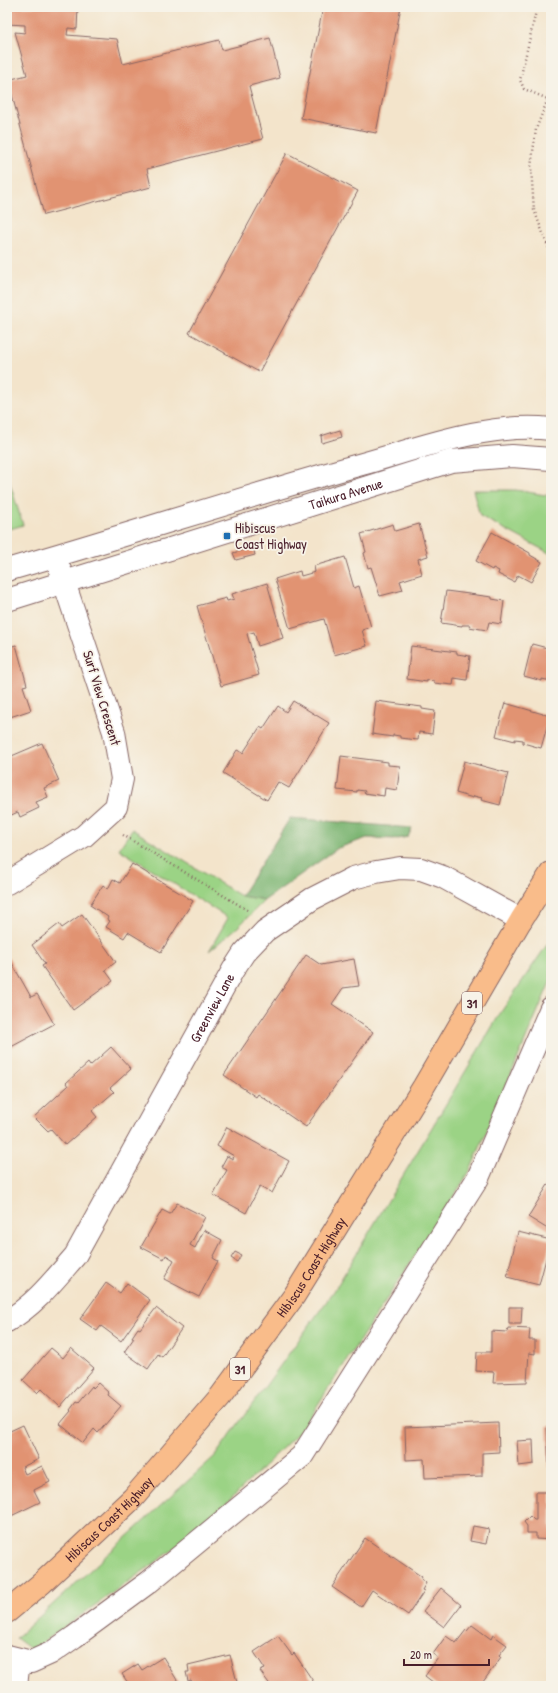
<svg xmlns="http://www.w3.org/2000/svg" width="558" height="1693" viewBox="0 0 558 1693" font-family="'Patrick Hand',sans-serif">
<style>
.green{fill:#9bd385;stroke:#727958}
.forest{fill:#7cb572;stroke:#636a4e}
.building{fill:#e19372}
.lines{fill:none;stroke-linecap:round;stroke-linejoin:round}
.minor-casing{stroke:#856463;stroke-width:24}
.major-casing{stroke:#856463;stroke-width:24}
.path{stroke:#856463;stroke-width:2.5;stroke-dasharray:1 3;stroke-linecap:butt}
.minor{stroke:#fff;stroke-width:22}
.major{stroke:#f9bc8a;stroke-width:22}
.poi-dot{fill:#1f6fb2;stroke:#f7f3e8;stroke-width:1.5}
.labels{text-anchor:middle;stroke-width:3.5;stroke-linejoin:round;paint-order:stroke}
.shield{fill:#f7f3e8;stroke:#7e5f64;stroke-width:1}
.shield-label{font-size:13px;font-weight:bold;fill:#4a1f2b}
.street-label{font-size:14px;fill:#4a1f2b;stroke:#f7f3e8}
.poi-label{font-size:14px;fill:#4a1f2b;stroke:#f7f3e8;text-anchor:start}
</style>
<rect width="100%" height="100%" fill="#f7f3e8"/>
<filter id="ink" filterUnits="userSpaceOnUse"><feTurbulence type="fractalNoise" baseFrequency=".025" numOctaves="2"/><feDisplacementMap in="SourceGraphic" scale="8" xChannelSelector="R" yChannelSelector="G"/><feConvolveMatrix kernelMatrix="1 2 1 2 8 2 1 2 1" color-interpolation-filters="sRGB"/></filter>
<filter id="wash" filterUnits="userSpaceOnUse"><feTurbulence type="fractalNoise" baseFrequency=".012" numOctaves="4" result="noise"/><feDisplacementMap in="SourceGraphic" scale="16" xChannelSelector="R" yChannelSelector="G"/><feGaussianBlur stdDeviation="0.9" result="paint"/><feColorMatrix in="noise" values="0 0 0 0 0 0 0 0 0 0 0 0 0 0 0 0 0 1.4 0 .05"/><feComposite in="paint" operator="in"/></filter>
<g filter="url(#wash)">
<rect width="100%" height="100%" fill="#f3e4cb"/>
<path class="green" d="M 7,474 L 23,525 L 7,530 Z
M 473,490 L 516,490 L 551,496 L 551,554 L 480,516 Z
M 132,829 L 241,896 L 265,900 L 239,926 L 209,951 L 228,918 L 119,849 Z
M 551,939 L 551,980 L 470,1171 L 302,1429 L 194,1535 L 32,1650 L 16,1638 L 215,1456 L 334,1291 L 501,1012 Z"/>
<path class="forest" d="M 290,818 L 412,828 L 408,837 L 397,839 L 367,838 L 338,848 L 265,900 L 241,896 Z"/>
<g id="blocks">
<path class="building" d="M 8,7 L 78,7 L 77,29 L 68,28 L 67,35 L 117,39 L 123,64 L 219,40 L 222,50 L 270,38 L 280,78 L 249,86 L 263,139 L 147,169 L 151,187 L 44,215 L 8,80 L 27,75 L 15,32 L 25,33 L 25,25 L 7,24 Z
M 323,7 L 401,7 L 376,133 L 301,118 Z
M 287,153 L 358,191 L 259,372 L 189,333 Z
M 340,430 L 342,437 L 322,443 L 321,436 Z
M 393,524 L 395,531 L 419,524 L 428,556 L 418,559 L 422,574 L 400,581 L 403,590 L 380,596 L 371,567 L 368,568 L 364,553 L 366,552 L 361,534 Z
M 492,532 L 530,553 L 530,555 L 542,562 L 531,582 L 518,575 L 514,582 L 498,574 L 499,571 L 493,568 L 492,570 L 476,561 Z
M 253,547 L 255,555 L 236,560 L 233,553 Z
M 345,557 L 354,588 L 359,586 L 371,627 L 362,630 L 367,646 L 334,655 L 324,619 L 290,629 L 275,579 L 300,571 L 301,576 L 315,572 L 314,566 Z
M 267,583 L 283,638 L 258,646 L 254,632 L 247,634 L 259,675 L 221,686 L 197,606 L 226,598 L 227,601 L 234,599 L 232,594 Z
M 446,591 L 492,597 L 492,599 L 504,601 L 501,624 L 489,622 L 487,630 L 469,627 L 470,625 L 462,625 L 462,626 L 441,623 Z
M 7,642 L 9,647 L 16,645 L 27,685 L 23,686 L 31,710 L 7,718 Z
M 532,644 L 551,649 L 551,681 L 542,679 L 542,681 L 524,676 Z
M 411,646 L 457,652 L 457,654 L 470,656 L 467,680 L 454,678 L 453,685 L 434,683 L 434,681 L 427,680 L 427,682 L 407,679 Z
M 293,701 L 329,723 L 289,788 L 278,782 L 267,800 L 223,773 L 237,750 L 243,753 L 260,727 L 263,729 L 278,706 L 286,712 Z
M 376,701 L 422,707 L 422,709 L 435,711 L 432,734 L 419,732 L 418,740 L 400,738 L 400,736 L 393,735 L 393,737 L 372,734 Z
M 505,703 L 550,716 L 541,748 L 523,743 L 523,740 L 515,739 L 515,741 L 496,736 Z
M 42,743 L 59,781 L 44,788 L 48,797 L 36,802 L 39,808 L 20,817 L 18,812 L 7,817 L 7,767 L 8,766 L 7,758 Z
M 341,756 L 388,762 L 388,765 L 400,766 L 397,790 L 385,788 L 384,796 L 364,793 L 365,791 L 357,790 L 357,792 L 337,790 Z
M 464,761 L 508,773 L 500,805 L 481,800 L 482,798 L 474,796 L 473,798 L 456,793 Z
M 132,864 L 193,901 L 161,952 L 128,932 L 124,938 L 106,927 L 110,921 L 107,919 L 108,917 L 90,905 L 103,885 L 108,889 L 113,879 L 120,883 Z
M 82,914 L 116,962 L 105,970 L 113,981 L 73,1010 L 42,966 L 45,964 L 32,945 L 59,924 L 62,928 Z
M 306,955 L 321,965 L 354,959 L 359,986 L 343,988 L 332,1004 L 373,1032 L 306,1127 L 258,1094 L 256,1097 L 224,1075 Z
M 9,958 L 31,997 L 37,994 L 54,1024 L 11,1047 L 7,1040 L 7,959 Z
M 111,1047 L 131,1069 L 110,1088 L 114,1092 L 92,1111 L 97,1117 L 65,1145 L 51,1129 L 48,1131 L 34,1117 L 68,1086 L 66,1083 L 88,1063 L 90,1066 Z
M 227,1127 L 289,1161 L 272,1193 L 260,1186 L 246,1213 L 213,1195 L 227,1170 L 221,1167 L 227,1156 L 233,1159 L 234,1156 L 217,1146 Z
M 551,1180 L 551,1231 L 528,1217 Z
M 177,1203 L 205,1217 L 190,1245 L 195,1248 L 204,1230 L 222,1240 L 213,1258 L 218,1261 L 199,1297 L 164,1279 L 174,1260 L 166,1255 L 164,1259 L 141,1247 L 162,1210 L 170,1214 Z
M 518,1232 L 551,1240 L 539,1285 L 507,1277 Z
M 235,1252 L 241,1255 L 237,1262 L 231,1258 Z
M 106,1283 L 120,1293 L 127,1283 L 150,1300 L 121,1341 L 101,1326 L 97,1331 L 80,1319 Z
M 509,1307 L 522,1307 L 521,1324 L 509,1324 Z
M 156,1308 L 182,1328 L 162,1357 L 158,1354 L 148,1369 L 124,1352 L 134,1338 L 132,1337 L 138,1328 L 140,1329 Z
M 508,1328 L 530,1329 L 529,1340 L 535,1340 L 535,1354 L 529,1353 L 527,1382 L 493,1383 L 494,1372 L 476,1371 L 477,1352 L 491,1352 L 491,1331 L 507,1332 Z
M 51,1348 L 63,1358 L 71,1348 L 94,1368 L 60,1407 L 41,1389 L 37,1393 L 23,1380 Z
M 98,1383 L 109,1393 L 108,1395 L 121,1406 L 98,1433 L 94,1429 L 83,1443 L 60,1424 L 71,1411 L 70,1410 L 76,1402 L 78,1403 L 92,1386 L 93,1388 Z
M 498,1423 L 499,1452 L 482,1453 L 482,1476 L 425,1478 L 424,1459 L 406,1460 L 405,1427 Z
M 7,1424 L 10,1431 L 23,1425 L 39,1459 L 22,1467 L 25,1474 L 42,1466 L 50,1482 L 34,1490 L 40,1502 L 7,1518 Z
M 547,1426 L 551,1426 L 551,1468 L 549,1468 Z
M 533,1440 L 534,1464 L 519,1466 L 517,1441 Z
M 536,1492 L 551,1492 L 551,1540 L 536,1539 L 536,1533 L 527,1533 L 527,1526 L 524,1522 L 530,1516 L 534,1520 L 536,1520 Z
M 473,1526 L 489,1529 L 486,1544 L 470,1541 Z
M 365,1538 L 422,1577 L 421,1579 L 426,1583 L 422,1590 L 424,1591 L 408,1615 L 372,1590 L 361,1607 L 332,1587 Z
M 441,1588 L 461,1605 L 444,1627 L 423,1611 Z
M 472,1625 L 491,1639 L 493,1635 L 507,1645 L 499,1655 L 501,1657 L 480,1686 L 438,1686 L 425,1676 L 438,1658 L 433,1654 L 446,1636 L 456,1643 L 466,1630 L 467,1631 Z
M 278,1636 L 292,1655 L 294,1653 L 315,1684 L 313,1685 L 314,1686 L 271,1686 L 260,1671 L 265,1669 L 254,1652 Z
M 230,1655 L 238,1686 L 193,1686 L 191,1680 L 188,1681 L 186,1672 L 189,1672 L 188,1665 Z
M 163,1657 L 180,1685 L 178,1686 L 130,1686 L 122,1674 L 138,1664 L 142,1670 Z"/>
</g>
</g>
<g filter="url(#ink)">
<use href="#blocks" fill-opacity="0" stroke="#856463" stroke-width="1"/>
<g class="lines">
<defs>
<g id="minor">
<path d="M 7,570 C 126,536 243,497 362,464 C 423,447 487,422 551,429"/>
<path id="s1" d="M 7,600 L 451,461 L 512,456 L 551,459"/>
<path d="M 7,883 L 84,836 L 116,807 L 122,779 L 114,732 L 60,570"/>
<path id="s2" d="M 7,1321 C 35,1305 54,1280 75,1256 L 233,970 L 244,953 L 265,931 L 312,899 L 353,878 L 376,872 L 400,868 L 421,869 L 443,877 L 521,920"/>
<path d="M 7,1656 L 31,1662 L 51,1653 L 74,1637 L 149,1582 L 302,1456 L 478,1178 L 551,1008"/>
<path d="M 16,1686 L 19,1660"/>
</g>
<g id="major">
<path id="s3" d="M 7,1612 L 42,1583 L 133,1498 L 220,1397 L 294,1296 L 424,1086 L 521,920 L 551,873"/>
</g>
</defs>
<use href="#minor" class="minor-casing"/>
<use href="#major" class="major-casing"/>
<path class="path" d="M 537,7 L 520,80 L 524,89 L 548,99 L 536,129 L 531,167 L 534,210 L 551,254
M 123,835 L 249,911"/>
<use href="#minor" class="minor"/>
<use href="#major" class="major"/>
</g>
</g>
<rect class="poi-dot" x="223" y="532" width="8" height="8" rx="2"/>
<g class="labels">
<g class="shield">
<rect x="462" y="992" width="20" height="22" rx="3"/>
<rect x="230" y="1358" width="20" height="22" rx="3"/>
</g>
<g class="shield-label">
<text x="472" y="1008">31</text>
<text x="240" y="1374">31</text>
</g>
<g class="street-label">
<text dy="5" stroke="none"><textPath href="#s1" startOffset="355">Taikura Avenue</textPath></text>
<text transform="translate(102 698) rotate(73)" y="5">Surf View Crescent</text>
<text dy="5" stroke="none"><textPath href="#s2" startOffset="378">Greenview Lane</textPath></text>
<text dy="5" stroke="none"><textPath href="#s3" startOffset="462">Hibiscus Coast Highway</textPath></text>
<text dy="5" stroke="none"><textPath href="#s3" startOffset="138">Hibiscus Coast Highway</textPath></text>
</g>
<g class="poi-label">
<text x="235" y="533">Hibiscus<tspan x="235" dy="16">Coast Highway</tspan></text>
</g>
</g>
<rect width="558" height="1693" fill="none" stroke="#f7f3e8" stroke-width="24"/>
<path d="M404 1659v6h85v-6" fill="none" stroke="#4a1f2b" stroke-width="2"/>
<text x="410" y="1659" font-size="12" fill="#4a1f2b" stroke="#f7f3e8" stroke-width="3" paint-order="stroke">20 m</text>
</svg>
